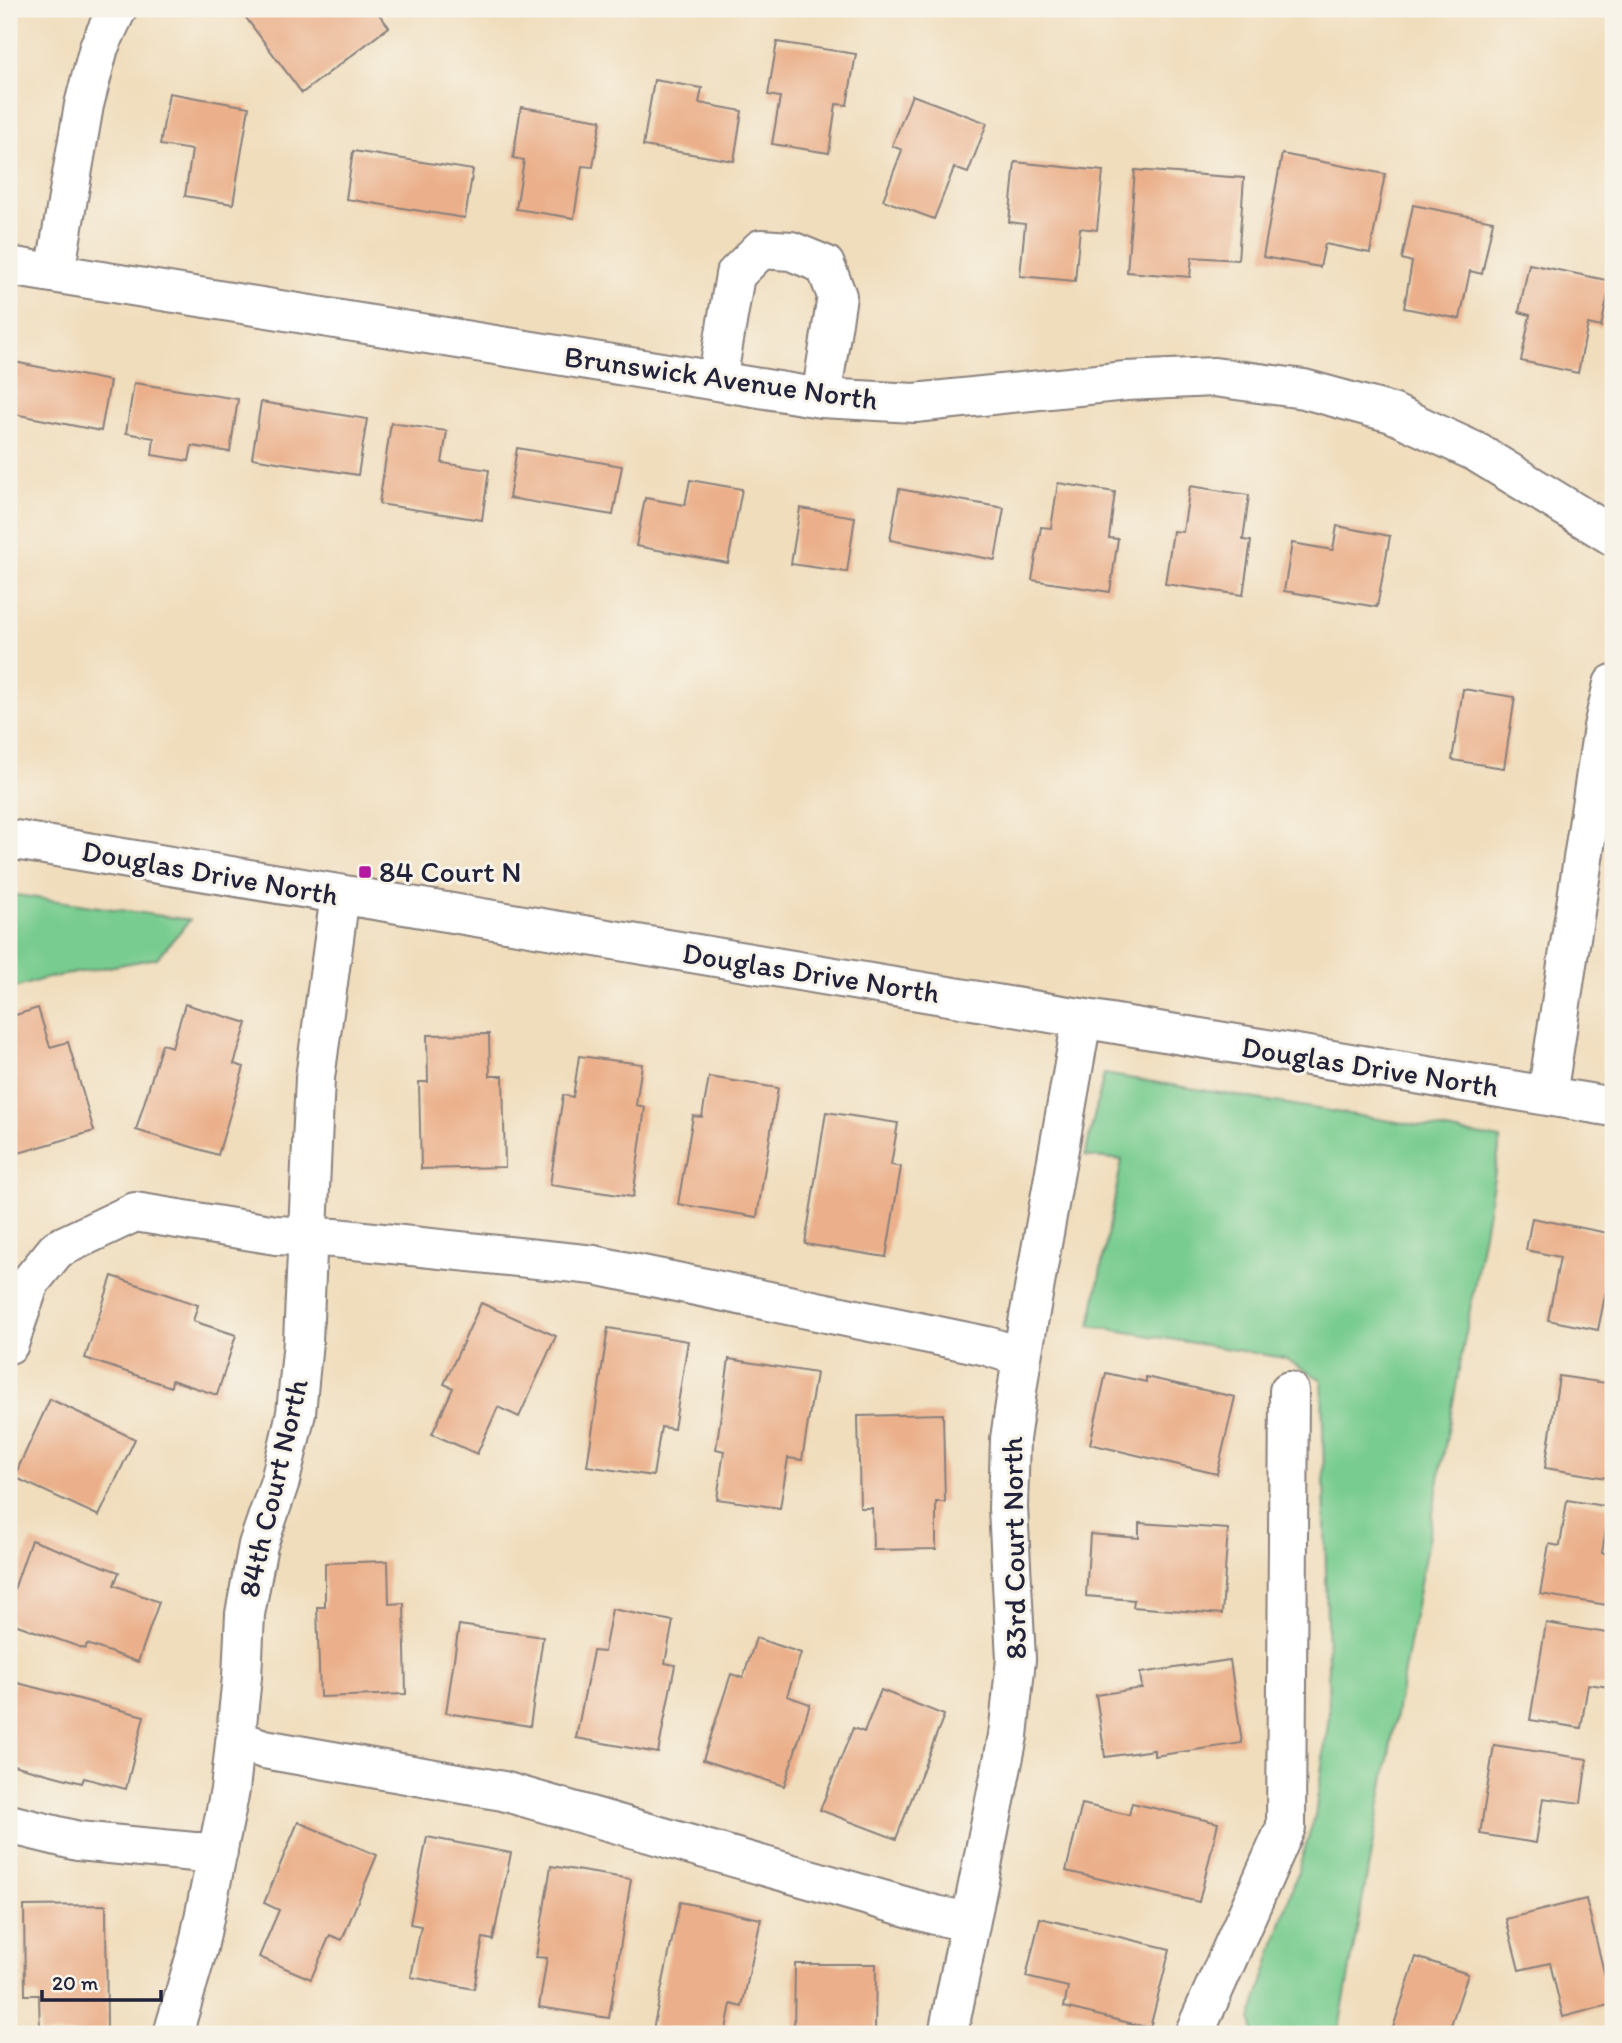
<svg xmlns="http://www.w3.org/2000/svg" width="1622" height="2043" viewBox="0 0 1622 2043" font-family="Itim,sans-serif">
<style>
.green{fill:#78cc8f;stroke:#4d7765;stroke-width:2}
.building{fill:#ebb08b}
.lines{fill:none;stroke-linecap:round;stroke-linejoin:round}
.minor-casing{stroke:#89807c;stroke-width:42}
.minor{stroke:#fff;stroke-width:38}
.poi-dot{fill:#b5179e;stroke:#f7f3e8;stroke-width:2.5}
.labels{text-anchor:middle;stroke-width:6;stroke-linejoin:round;paint-order:stroke}
.street-label{font-size:30px;fill:#22223b;stroke:#f7f3e8}
.poi-label{font-size:30px;fill:#22223b;stroke:#f7f3e8;text-anchor:start}
</style>
<rect width="100%" height="100%" fill="#f7f3e8"/>
<filter id="ink" filterUnits="userSpaceOnUse"><feTurbulence type="fractalNoise" baseFrequency=".0143" numOctaves="2"/><feDisplacementMap in="SourceGraphic" scale="14" xChannelSelector="R" yChannelSelector="G"/><feConvolveMatrix kernelMatrix="1 2 1 2 8 2 1 2 1" color-interpolation-filters="sRGB"/></filter>
<filter id="wash" filterUnits="userSpaceOnUse"><feTurbulence type="fractalNoise" baseFrequency=".00686" numOctaves="4" result="noise"/><feDisplacementMap in="SourceGraphic" scale="28" xChannelSelector="R" yChannelSelector="G"/><feGaussianBlur stdDeviation="1.57" result="paint"/><feColorMatrix in="noise" values="0 0 0 0 0 0 0 0 0 0 0 0 0 0 0 0 0 1.4 0 .05"/><feComposite in="paint" operator="in"/></filter>
<g filter="url(#wash)">
<rect width="100%" height="100%" fill="#f0ddbc"/>
<path class="green" d="M 9,894 L 190,920 L 157,958 L 43,979 L 9,990 Z
M 1104,1074 L 1501,1139 L 1338,2034 L 1254,2034 L 1251,2020 L 1315,1816 L 1329,1716 L 1322,1380 L 1284,1358 L 1090,1326 L 1122,1160 L 1085,1156 Z"/>
<g id="blocks">
<path class="building" d="M 244,9 L 375,9 L 389,27 L 302,93 L 241,11 Z
M 777,42 L 856,54 L 847,105 L 836,104 L 829,153 L 772,144 L 780,97 L 768,95 Z
M 654,80 L 702,88 L 699,103 L 742,111 L 734,161 L 643,146 Z
M 169,93 L 249,107 L 233,204 L 185,196 L 192,150 L 160,145 Z
M 912,95 L 987,123 L 968,173 L 954,168 L 934,219 L 883,200 L 902,150 L 892,146 Z
M 521,107 L 601,120 L 593,167 L 582,166 L 574,218 L 516,209 L 524,160 L 513,158 Z
M 353,151 L 473,170 L 465,218 L 346,199 Z
M 1282,154 L 1385,174 L 1370,253 L 1325,244 L 1320,267 L 1263,257 Z
M 1015,162 L 1103,171 L 1097,230 L 1080,228 L 1075,281 L 1020,276 L 1025,224 L 1009,222 Z
M 1135,170 L 1244,178 L 1238,260 L 1192,257 L 1190,277 L 1127,272 Z
M 1413,205 L 1493,221 L 1482,274 L 1470,271 L 1460,319 L 1404,308 L 1412,262 L 1402,259 Z
M 1529,264 L 1611,281 L 1601,327 L 1588,324 L 1578,373 L 1521,361 L 1530,315 L 1519,312 Z
M 9,361 L 110,381 L 101,431 L 9,413 Z
M 134,383 L 238,399 L 230,452 L 192,446 L 189,461 L 152,455 L 154,438 L 126,433 Z
M 261,402 L 367,419 L 358,475 L 252,458 Z
M 391,423 L 447,431 L 442,463 L 489,470 L 482,520 L 379,504 Z
M 517,448 L 622,466 L 613,515 L 509,498 Z
M 690,480 L 742,489 L 728,563 L 636,546 L 645,498 L 685,505 Z
M 1058,483 L 1115,492 L 1109,538 L 1118,539 L 1110,592 L 1032,580 L 1041,527 L 1051,528 Z
M 1190,486 L 1249,495 L 1243,540 L 1251,541 L 1243,595 L 1165,584 L 1173,531 L 1183,532 Z
M 899,489 L 1004,508 L 995,560 L 890,540 Z
M 800,508 L 855,517 L 847,572 L 791,564 Z
M 1337,526 L 1390,536 L 1377,607 L 1284,591 L 1292,543 L 1333,550 Z
M 1463,689 L 1515,697 L 1504,768 L 1452,760 Z
M 185,1004 L 247,1023 L 234,1064 L 244,1067 L 218,1155 L 136,1130 L 162,1044 L 172,1047 Z
M 38,1008 L 50,1047 L 68,1042 L 94,1131 L 12,1155 L 9,1143 L 9,1017 Z
M 489,1034 L 490,1076 L 503,1076 L 505,1167 L 421,1169 L 419,1082 L 428,1082 L 427,1035 Z
M 579,1056 L 642,1064 L 636,1105 L 645,1107 L 633,1197 L 550,1185 L 563,1095 L 573,1097 Z
M 709,1077 L 778,1088 L 757,1217 L 678,1204 L 693,1116 L 702,1117 Z
M 826,1112 L 898,1123 L 891,1165 L 901,1167 L 886,1257 L 805,1244 Z
M 1532,1218 L 1613,1234 L 1613,1287 L 1607,1286 L 1598,1330 L 1548,1320 L 1560,1257 L 1526,1250 Z
M 112,1276 L 198,1305 L 193,1321 L 236,1335 L 217,1395 L 172,1380 L 171,1387 L 85,1358 Z
M 481,1303 L 556,1336 L 519,1417 L 498,1407 L 477,1454 L 432,1434 L 453,1388 L 444,1384 Z
M 608,1328 L 688,1341 L 674,1429 L 661,1427 L 653,1476 L 587,1466 Z
M 729,1359 L 816,1373 L 802,1460 L 788,1458 L 780,1508 L 717,1499 L 724,1451 L 716,1449 Z
M 1106,1373 L 1146,1382 L 1146,1377 L 1235,1397 L 1217,1474 L 1090,1444 Z
M 1559,1376 L 1613,1384 L 1613,1479 L 1545,1468 Z
M 50,1399 L 135,1439 L 99,1516 L 14,1477 Z
M 943,1414 L 945,1502 L 936,1502 L 936,1549 L 873,1550 L 872,1508 L 860,1508 L 858,1416 Z
M 1567,1500 L 1610,1507 L 1602,1553 L 1613,1554 L 1613,1606 L 1540,1594 L 1549,1544 L 1560,1546 Z
M 1139,1523 L 1228,1529 L 1222,1614 L 1133,1607 L 1134,1600 L 1086,1596 L 1090,1534 L 1139,1538 Z
M 31,1540 L 119,1572 L 114,1585 L 159,1602 L 138,1662 L 87,1644 L 85,1649 L 9,1622 L 9,1604 Z
M 388,1561 L 389,1604 L 404,1603 L 406,1694 L 320,1697 L 317,1607 L 325,1607 L 325,1563 Z
M 612,1609 L 673,1621 L 665,1663 L 675,1665 L 658,1753 L 576,1738 L 593,1651 L 604,1652 Z
M 1546,1623 L 1613,1634 L 1613,1666 L 1610,1687 L 1588,1684 L 1581,1728 L 1530,1720 Z
M 459,1625 L 543,1637 L 530,1726 L 446,1713 Z
M 756,1638 L 801,1653 L 787,1696 L 810,1704 L 784,1786 L 703,1760 L 731,1674 L 743,1678 Z
M 1230,1660 L 1242,1743 L 1154,1756 L 1154,1750 L 1105,1757 L 1096,1695 L 1142,1688 L 1140,1673 Z
M 14,1682 L 144,1716 L 126,1789 L 84,1778 L 82,1783 L 9,1764 L 9,1700 Z
M 881,1690 L 944,1715 L 896,1839 L 820,1810 L 853,1728 L 864,1732 Z
M 1494,1745 L 1587,1759 L 1581,1803 L 1543,1798 L 1536,1843 L 1480,1834 Z
M 1132,1803 L 1218,1823 L 1199,1902 L 1066,1871 L 1082,1804 L 1129,1815 Z
M 298,1822 L 377,1855 L 342,1940 L 330,1935 L 311,1979 L 259,1957 L 279,1910 L 264,1903 Z
M 427,1837 L 511,1853 L 493,1940 L 483,1938 L 474,1989 L 411,1977 L 421,1926 L 410,1924 Z
M 551,1866 L 631,1879 L 609,2018 L 539,2007 L 547,1958 L 536,1957 Z
M 1586,1899 L 1612,2004 L 1563,2017 L 1550,1963 L 1519,1970 L 1506,1919 Z
M 680,1902 L 761,1919 L 742,2007 L 731,2004 L 725,2034 L 652,2034 Z
M 106,1905 L 107,2034 L 40,2034 L 39,1995 L 25,1995 L 24,1906 Z
M 1040,1918 L 1170,1949 L 1150,2028 L 1064,2007 L 1068,1987 L 1026,1977 Z
M 1416,1957 L 1468,1974 L 1448,2034 L 1391,2034 Z
M 795,1964 L 876,1964 L 875,2034 L 794,2034 Z"/>
</g>
</g>
<g filter="url(#ink)">
<use href="#blocks" fill-opacity="0" stroke="#89807c" stroke-width="2"/>
<g class="lines">
<defs>
<path id="minor" d="M 9,266 L 821,398 L 915,403 L 1126,381 L 1214,377 L 1304,389 L 1392,413 L 1476,452 L 1613,536
M 55,273 L 84,105 L 99,47 L 117,9
M 717,381 L 735,275 L 761,249 L 791,251 L 825,265 L 837,296 L 821,398
M 9,839 L 1613,1107
M 1547,1096 L 1603,727 L 1613,684
M 9,1344 L 30,1282 L 57,1249 L 135,1212 L 276,1235 L 335,1238 L 594,1265 L 987,1346 L 1022,1357
M 237,1740 L 264,1749 L 503,1791 L 935,1915 L 970,1922
M 9,1824 L 78,1841 L 194,1852 L 218,1852
M 173,2034 L 198,1948 L 230,1790 L 242,1677 L 245,1614 L 258,1545 L 280,1481 L 296,1413 L 303,1341 L 315,1078 L 340,895
M 948,2034 L 1008,1736 L 1016,1659 L 1008,1508 L 1010,1439 L 1022,1357 L 1082,1019
M 1194,2034 L 1286,1827 L 1289,1391"/>
</defs>
<use href="#minor" class="minor-casing"/>
<use href="#minor" class="minor"/>
</g>
</g>
<rect class="poi-dot" x="358" y="865" width="14" height="14" rx="3.5"/>
<g class="labels">
<g class="street-label">
<text transform="translate(721 378) rotate(8)" y="10">Brunswick Avenue North</text>
<text transform="translate(210 873) rotate(10)" y="10">Douglas Drive North</text>
<text transform="translate(811 973) rotate(9)" y="10">Douglas Drive North</text>
<text transform="translate(1370 1067) rotate(9)" y="10">Douglas Drive North</text>
<text transform="translate(273 1488) rotate(-77)" y="10">84th Court North</text>
<text transform="translate(1014 1548) rotate(-91)" y="10">83rd Court North</text>
</g>
<g class="poi-label">
<text x="379" y="882">84 Court N</text>
</g>
</g>
<rect width="1622" height="2043" fill="none" stroke="#f7f3e8" stroke-width="35"/>
<path d="M42 1990v10h119v-10" fill="none" stroke="#22223b" stroke-width="3.5"/>
<text x="52" y="1990" font-size="21" fill="#22223b" stroke="#f7f3e8" stroke-width="5" paint-order="stroke">20 m</text>
</svg>
